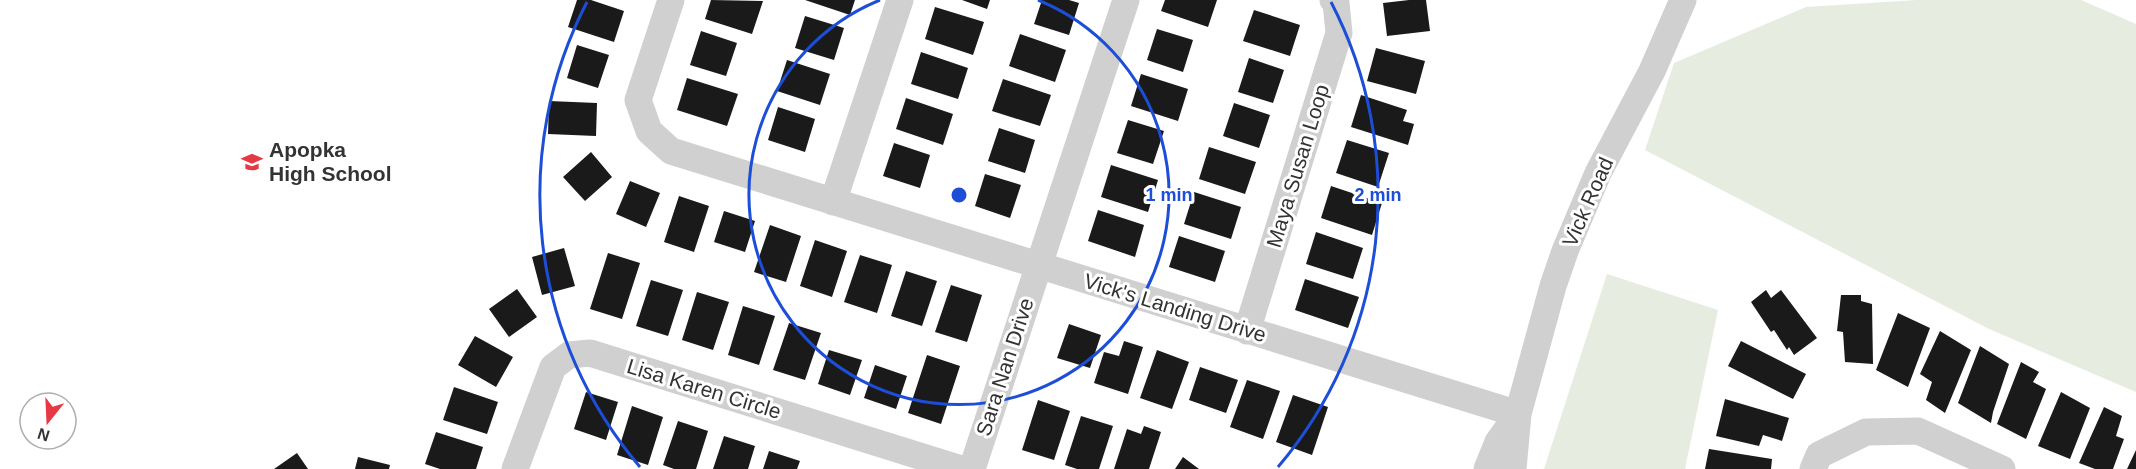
<svg xmlns="http://www.w3.org/2000/svg" width="2136" height="469" viewBox="0 0 2136 469" font-family="Helvetica,sans-serif">
<style>
.green{fill:#e6ecdf}
.building{fill:#1a1a1a}
.lines{fill:none;stroke-linecap:round;stroke-linejoin:round}
.minor{stroke:#d0d0d0;stroke-width:27}
.ring{fill:none;stroke:#1d4ed8;stroke-width:3}
.labels{text-anchor:middle;stroke-width:6;stroke-linejoin:round;paint-order:stroke}
.poi-label{font-size:21px;font-weight:bold;fill:#333;stroke:#fff;text-anchor:start}
.street-label{font-size:21px;fill:#333;stroke:#fff}
.centre{fill:#1d4ed8;stroke:#fff;stroke-width:3}
.ring-label{font-size:18px;text-anchor:middle;font-weight:bold;fill:#1d4ed8;stroke:#fff;stroke-width:6;stroke-linejoin:round;paint-order:stroke}
</style>
<rect width="100%" height="100%" fill="#fff"/>
<path class="green" d="M 1917,0 L 2081,0 L 2136,24 L 2136,392 L 1989,329 L 1645,150 L 1674,63 L 1806,7 Z
M 1607,274 L 1718,310 L 1685,469 L 1544,469 Z"/>
<path class="building" d="M 577,0 L 591,0 L 624,11 L 614,42 L 568,27 Z
M 711,0 L 763,1 L 752,34 L 705,19 Z
M 805,0 L 855,0 L 850,15 Z
M 962,0 L 990,0 L 987,9 Z
M 1042,0 L 1069,0 L 1079,3 L 1069,35 L 1034,24 Z
M 1165,0 L 1217,0 L 1208,27 L 1161,11 Z
M 1409,0 L 1426,0 L 1430,31 L 1387,36 L 1383,3 Z
M 935,7 L 984,22 L 973,55 L 925,39 Z
M 1254,10 L 1300,25 L 1290,56 L 1243,41 Z
M 805,16 L 844,28 L 834,60 L 795,48 Z
M 1157,29 L 1193,40 L 1183,72 L 1147,60 Z
M 701,31 L 737,43 L 726,76 L 690,65 Z
M 1020,34 L 1066,50 L 1055,82 L 1009,66 Z
M 577,45 L 609,55 L 598,88 L 567,78 Z
M 1376,48 L 1425,61 L 1416,94 L 1367,81 Z
M 921,52 L 968,68 L 958,99 L 911,84 Z
M 1249,58 L 1284,70 L 1273,103 L 1238,92 Z
M 787,60 L 830,74 L 820,105 L 777,91 Z
M 1141,74 L 1188,89 L 1178,121 L 1131,106 Z
M 687,78 L 738,94 L 727,126 L 677,110 Z
M 1003,79 L 1051,95 L 1040,126 L 992,111 Z
M 1361,95 L 1407,110 L 1403,121 L 1414,124 L 1408,145 L 1351,127 Z
M 906,98 L 953,114 L 943,145 L 896,129 Z
M 549,101 L 597,103 L 596,136 L 548,134 Z
M 1234,103 L 1270,115 L 1259,148 L 1223,136 Z
M 778,107 L 815,119 L 805,152 L 768,140 Z
M 1128,120 L 1164,131 L 1153,164 L 1117,153 Z
M 999,128 L 1035,140 L 1025,173 L 988,161 Z
M 1347,140 L 1389,153 L 1378,187 L 1336,173 Z
M 894,143 L 930,155 L 920,188 L 883,176 Z
M 1209,147 L 1256,162 L 1245,194 L 1199,179 Z
M 591,152 L 612,177 L 585,201 L 563,177 Z
M 1111,165 L 1158,180 L 1148,212 L 1101,197 Z
M 985,174 L 1021,185 L 1010,218 L 975,206 Z
M 630,181 L 660,193 L 646,227 L 616,214 Z
M 1331,186 L 1382,203 L 1372,235 L 1321,218 Z
M 1194,192 L 1241,207 L 1231,239 L 1184,224 Z
M 679,196 L 709,206 L 694,252 L 664,242 Z
M 1098,210 L 1144,225 L 1135,257 L 1088,241 Z
M 724,211 L 755,221 L 745,252 L 714,242 Z
M 770,225 L 801,236 L 786,282 L 754,272 Z
M 1316,232 L 1363,248 L 1353,279 L 1306,264 Z
M 1179,236 L 1225,251 L 1215,282 L 1169,267 Z
M 815,240 L 847,251 L 832,297 L 800,286 Z
M 564,248 L 575,286 L 542,295 L 532,257 Z
M 608,253 L 640,263 L 622,319 L 590,309 Z
M 860,255 L 892,265 L 877,313 L 844,302 Z
M 906,271 L 937,281 L 922,326 L 891,316 Z
M 1305,279 L 1359,297 L 1348,328 L 1295,310 Z
M 651,280 L 683,290 L 668,336 L 636,326 Z
M 951,285 L 982,295 L 967,342 L 935,332 Z
M 517,289 L 537,317 L 509,337 L 489,309 Z
M 1766,290 L 1771,298 L 1781,290 L 1817,338 L 1794,355 L 1789,347 L 1787,350 L 1774,330 L 1771,332 L 1751,302 Z
M 697,292 L 729,302 L 713,350 L 682,340 Z
M 1841,295 L 1861,295 L 1861,301 L 1872,304 L 1873,364 L 1845,362 L 1843,332 L 1837,331 Z
M 743,306 L 775,316 L 759,365 L 728,355 Z
M 1898,313 L 1930,328 L 1908,387 L 1876,370 Z
M 789,323 L 821,333 L 805,380 L 773,370 Z
M 1069,324 L 1101,335 L 1090,368 L 1057,358 Z
M 1940,331 L 1971,350 L 1945,413 L 1926,400 L 1932,382 L 1920,374 Z
M 475,336 L 513,357 L 496,387 L 458,365 Z
M 1124,341 L 1143,347 L 1128,394 L 1094,383 L 1104,352 L 1119,356 Z
M 1741,341 L 1806,374 L 1793,399 L 1728,366 Z
M 1980,346 L 2009,364 L 1993,412 L 1991,423 L 1958,403 Z
M 829,350 L 862,360 L 850,395 L 818,384 Z
M 1157,350 L 1189,362 L 1172,409 L 1140,398 Z
M 927,355 L 960,366 L 941,424 L 908,413 Z
M 2021,362 L 2039,372 L 2033,382 L 2046,389 L 2026,439 L 1997,424 Z
M 875,365 L 907,376 L 896,409 L 864,398 Z
M 1200,367 L 1238,380 L 1226,413 L 1189,400 Z
M 1247,380 L 1280,391 L 1263,439 L 1230,427 Z
M 454,387 L 498,402 L 487,434 L 443,420 Z
M 586,392 L 618,402 L 606,440 L 574,429 Z
M 2061,392 L 2090,408 L 2070,459 L 2038,446 Z
M 1293,395 L 1328,407 L 1312,455 L 1276,442 Z
M 1725,399 L 1789,418 L 1782,441 L 1763,435 L 1759,446 L 1716,436 Z
M 1038,400 L 1070,411 L 1054,460 L 1022,450 Z
M 632,406 L 663,417 L 648,465 L 617,455 Z
M 2104,407 L 2122,416 L 2116,436 L 2124,439 L 2113,469 L 2095,469 L 2079,463 Z
M 1081,416 L 1113,426 L 1099,469 L 1077,469 L 1065,465 Z
M 678,421 L 708,431 L 696,469 L 674,469 L 663,465 Z
M 1144,426 L 1161,432 L 1149,469 L 1114,469 L 1127,429 L 1141,434 Z
M 436,432 L 483,447 L 476,469 L 440,469 L 425,464 Z
M 724,436 L 755,446 L 748,469 L 713,469 Z
M 1709,449 L 1772,459 L 1771,469 L 1705,469 Z
M 2136,450 L 2136,469 L 2127,469 Z
M 769,451 L 800,461 L 797,469 L 763,469 Z
M 297,453 L 308,469 L 274,469 Z
M 358,457 L 390,465 L 389,469 L 355,469 Z
M 1183,457 L 1199,469 L 1175,469 Z"/>
<g class="lines">
<path class="minor" d="M 671,0 L 638,100 L 649,131 L 671,151 L 1518,414
M 833,202 L 900,0
M 1247,331 L 1339,33 L 1336,3 L 1333,0
M 515,469 L 553,367 L 569,355 L 590,353 L 961,469
M 972,469 L 1126,0
M 1487,469 L 1498,442 L 1516,417
M 1513,469 L 1518,414 L 1553,286 L 1565,251 L 1598,173 L 1652,71 L 1683,0
M 1813,469 L 1819,455 L 1866,432 L 1918,431 L 2002,469"/>
</g>
<g class="ring">
<path d="M1038 0A210 210 0 1 1 880 0"/>
<path d="M640 467A419 419 0 0 1 587 2M1331 2A419 419 0 0 1 1278 467"/>
</g>
<defs>
<symbol id="school-bare" viewBox="-9 -9 18 18"><path d="M0-5L7-2L0 1L-7-2ZM-4 1L0 2.5L4 1V4Q0 6-4 4Z" fill="#e63946" stroke="#fff" stroke-width="2.5" paint-order="stroke"/></symbol>
</defs>
<g fill-rule="evenodd">
<use href="#school-bare" x="237" y="147" width="30" height="30"/>
</g>
<g class="labels">
<g class="poi-label">
<text x="269" y="157">Apopka<tspan x="269" dy="24">High School</tspan></text>
</g>
<g class="street-label">
<text transform="translate(1298 166) rotate(-73)" y="7">Maya Susan Loop</text>
<text transform="translate(1588 202) rotate(-66)" y="7">Vick Road</text>
<text transform="translate(1175 308) rotate(17)" y="7">Vick's Landing Drive</text>
<text transform="translate(1005 367) rotate(-72)" y="7">Sara Nan Drive</text>
<text transform="translate(704 389) rotate(17)" y="7">Lisa Karen Circle</text>
</g>
</g>
<circle cx="959" cy="195" r="9" class="centre"/>
<g class="ring-label">
<text x="1169" y="201">1 min</text>
<text x="1378" y="201">2 min</text>
</g>
<g transform="translate(48 421) rotate(198)"><circle r="28" fill="#ffffff" stroke="#adadad" stroke-width="1.5"/>
<path d="M0-4.5L10 22L0 15L-10 22Z" fill="#e63946"/>
<text y="-9" font-size="16" font-weight="bold" text-anchor="middle" fill="#333333">N</text>
</g>
</svg>
